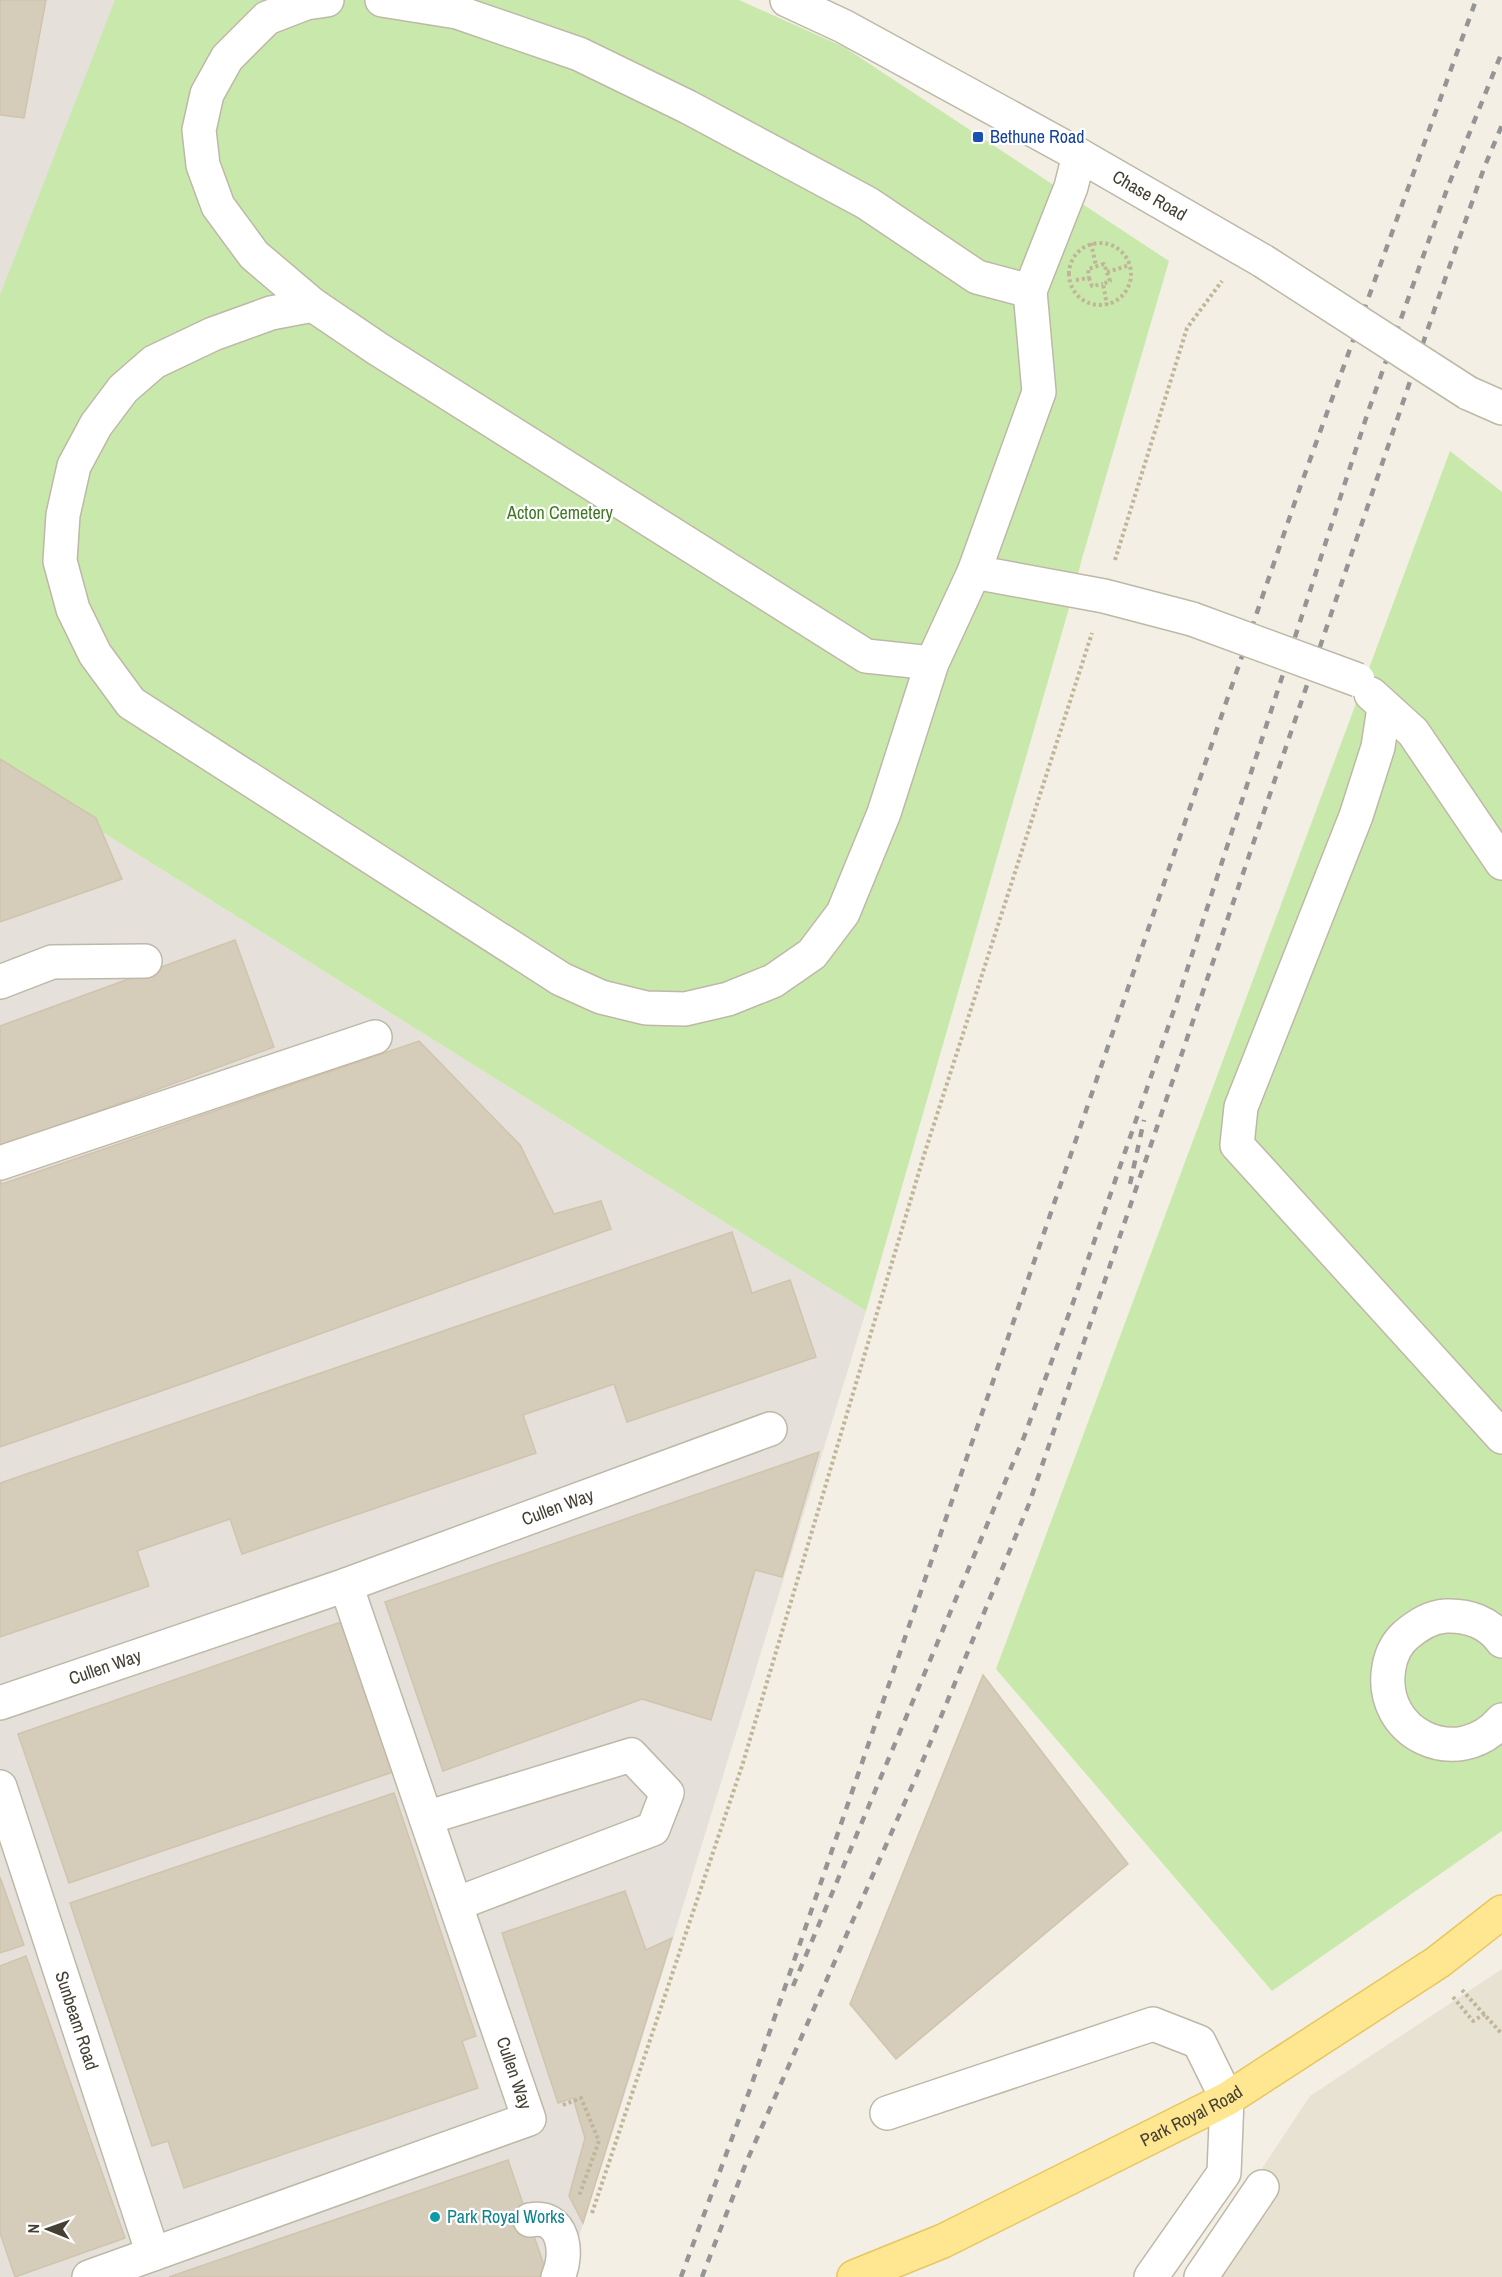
<svg xmlns="http://www.w3.org/2000/svg" width="1502" height="2277" viewBox="0 0 1502 2277" font-family="'Archivo Narrow',sans-serif">
<style>
.residential{fill:#e7e2d2}
.industrial{fill:#e5e0da}
.green{fill:#c9e9ac}
.building{fill:#d5ccba;stroke:#d0c4ad;stroke-width:1.5}
.lines{fill:none;stroke-linecap:round;stroke-linejoin:round}
.minor-casing{stroke:#beb8a7;stroke-width:36}
.major-casing{stroke:#e7c65f;stroke-width:36}
.path{stroke:#c1b598;stroke-width:4;stroke-dasharray:3 3;stroke-linecap:butt}
.minor{stroke:#fff;stroke-width:33}
.major{stroke:#ffe791;stroke-width:33}
.rail{stroke:#959595;stroke-width:4.5;stroke-dasharray:8 8;stroke-linecap:butt}
.minor-bridge-casing{stroke:#beb8a7;stroke-width:36;stroke-linecap:butt}
.minor-bridge{stroke:#fff;stroke-width:33}
.transit-dot{fill:#1a4fb4;stroke:#fff;stroke-width:2}
.culture-dot{fill:#0f9aa8;stroke:#fff;stroke-width:2}
.labels{text-anchor:middle;stroke-width:4.5;stroke-linejoin:round;paint-order:stroke}
.transit-label{font-size:18px;fill:#164399;stroke:#fff;text-anchor:start}
.street-label{font-size:18px;fill:#454034;stroke:#fff}
.park-label{font-size:18px;fill:#407826;stroke:#fff}
.culture-label{font-size:18px;fill:#0d838f;stroke:#fff;text-anchor:start}
</style>
<rect width="100%" height="100%" fill="#f3efe5"/>
<path class="residential" d="M 1502,1969 L 1502,2277 L 1190,2277 L 1310,2096 Z"/>
<path class="industrial" d="M 0,0 L 119,0 L 0,301 Z
M 0,768 L 866,1311 L 630,2078 L 566,2277 L 0,2277 Z"/>
<path class="green" d="M 115,0 L 739,0 L 844,47 L 1169,261 L 1081,562 L 1074,591 L 866,1311 L 0,768 L 0,295 Z
M 1450,451 L 1502,492 L 1502,1831 L 1272,1991 L 996,1669 Z"/>
<path class="building" d="M 0,0 L 46,0 L 24,118 L 0,115 Z
M 0,759 L 96,818 L 122,879 L 0,922 Z
M 235,940 L 274,1047 L 0,1147 L 0,1026 Z
M 419,1041 L 520,1145 L 554,1214 L 601,1201 L 611,1229 L 187,1382 L 0,1447 L 0,1181 L 2,1184 Z
M 732,1232 L 752,1293 L 790,1280 L 816,1357 L 627,1422 L 614,1384 L 523,1415 L 536,1453 L 242,1554 L 230,1519 L 137,1551 L 149,1586 L 0,1637 L 0,1483 Z
M 819,1452 L 782,1577 L 755,1570 L 711,1720 L 642,1699 L 443,1771 L 385,1602 Z
M 341,1622 L 393,1772 L 69,1883 L 18,1734 Z
M 983,1675 L 1128,1864 L 896,2059 L 850,2004 Z
M 394,1793 L 476,2036 L 462,2041 L 478,2088 L 184,2188 L 168,2141 L 152,2146 L 70,1903 Z
M 0,1877 L 24,1945 L 0,1953 Z
M 625,1891 L 646,1950 L 672,1938 L 583,2223 L 569,2196 L 585,2138 L 573,2098 L 558,2103 L 502,1933 Z
M 26,1956 L 125,2238 L 15,2277 L 0,2233 L 0,1966 Z
M 508,2160 L 547,2274 L 537,2277 L 169,2277 Z"/>
<g class="lines">
<defs>
<g id="minor">
<path d="M 382,0 L 457,12 L 579,54 L 688,107 L 867,203 L 977,277 L 1030,291"/>
<path id="s1" d="M 787,0 L 843,26 L 1079,155 L 1263,261"/>
<path d="M 313,305 L 254,255 L 218,206 L 203,165 L 199,130 L 207,94 L 227,58 L 267,18 L 306,3 L 327,0"/>
<path d="M 1468,393 L 1502,408"/>
<path d="M 974,572 L 1104,596 L 1192,619"/>
<path d="M 932,663 L 866,656 L 378,349 L 313,305 L 271,313 L 213,334 L 154,362 L 123,389 L 96,425 L 74,466 L 63,515 L 60,561 L 73,609 L 95,654 L 131,703 L 561,979 L 601,997 L 646,1008 L 685,1009 L 728,999 L 773,981 L 812,954 L 843,913 L 884,813 L 932,663 L 974,572 L 1039,392 L 1030,291 L 1071,187 L 1079,155"/>
<path d="M 1371,694 L 1413,732 L 1502,863"/>
<path d="M 1384,708 L 1378,747 L 1356,816 L 1241,1107 L 1237,1145 L 1502,1437"/>
<path d="M 0,982 L 52,962 L 145,961"/>
<path d="M 0,1163 L 375,1037"/>
<path d="M 1502,1641 C 1489,1622 1467,1615 1446,1616 C 1430,1617 1418,1625 1406,1635 C 1397,1643 1391,1655 1389,1667 C 1377,1734 1458,1772 1502,1720"/>
<path id="s2" d="M 0,1703 L 346,1585 L 770,1429"/>
<path id="s3" d="M 0,1787 L 153,2254"/>
<path d="M 426,1818 L 631,1755 L 667,1793 L 653,1829 L 456,1904"/>
<path d="M 887,2113 L 1153,2024 L 1199,2042 L 1227,2099 L 1224,2173 L 1151,2277"/>
<path d="M 530,2220 C 564,2213 569,2254 558,2277"/>
<path d="M 89,2277 L 529,2119 L 346,1585"/>
<path d="M 1201,2277 L 1262,2187"/>
</g>
<g id="major">
<path id="s4" d="M 854,2277 L 943,2241 L 1227,2099 L 1438,1962 L 1502,1912"/>
</g>
</defs>
<use href="#minor" class="minor-casing"/>
<use href="#major" class="major-casing"/>
<path class="path" d="M1069 274a31 31 0 1 1 62 0a31 31 0 1 1-62 0Z
M 1091,243 L 1096,266
M 1107,272 L 1130,265
M 1089,278 L 1092,286 L 1103,284
M 1076,280 L 1089,278 L 1088,269 L 1104,264 L 1110,281 L 1103,284 L 1107,305
M 1115,560 L 1187,328 L 1222,281
M 1462,1990 L 1502,2034
M 1453,1997 L 1473,2021 L 1485,2014
M 563,2105 L 581,2098 L 599,2141 L 579,2196
M 592,2213 L 742,1766 L 924,1155 L 1092,633"/>
<use href="#minor" class="minor"/>
<use href="#major" class="major"/>
<path class="rail" d="M 1130,1184 L 1144,1120
M 793,1986 L 1024,1437 L 1074,1300 L 1176,1004 L 1368,412 L 1447,189 L 1502,52
M 681,2277 L 749,2092 L 1298,493 L 1476,0
M 702,2277 L 746,2163 L 916,1777 L 1029,1504 L 1436,305 L 1484,168 L 1502,125"/>
<defs>
<path id="minor-bridge" d="M 1263,261 L 1468,393
M 1192,619 L 1358,680"/>
</defs>
<use href="#minor-bridge" class="minor-bridge-casing"/>
<use href="#minor-bridge" class="minor-bridge"/>
</g>
<rect class="transit-dot" x="972" y="131" width="12" height="12" rx="3"/>
<circle class="culture-dot" cx="435" cy="2217" r="6"/>
<g class="labels">
<g class="transit-label">
<text x="990" y="143">Bethune Road</text>
</g>
<g class="street-label">
<text dy="6" stroke="none"><textPath href="#s1" startOffset="412">Chase Road</textPath></text>
<text dy="6" stroke="none"><textPath href="#s2" startOffset="591">Cullen Way</textPath></text>
<text dy="6" stroke="none"><textPath href="#s2" startOffset="111">Cullen Way</textPath></text>
<text dy="6" stroke="none"><textPath href="#s3" startOffset="246">Sunbeam Road</textPath></text>
<text transform="translate(514 2073) rotate(71)" y="6">Cullen Way</text>
<text dy="6" stroke="none"><textPath href="#s4" startOffset="374">Park Royal Road</textPath></text>
</g>
<g class="park-label">
<text x="560" y="519">Acton Cemetery</text>
</g>
<g class="culture-label">
<text x="447" y="2223">Park Royal Works</text>
</g>
</g>
<g transform="translate(48 2229) rotate(271)" stroke="#ffffff" stroke-width="4.5" paint-order="stroke">
<path d="M0-4.5L10 22L0 15L-10 22Z" fill="#454034"/>
<text y="-9" font-size="16" font-weight="bold" text-anchor="middle" fill="#454034">N</text>
</g>
</svg>
